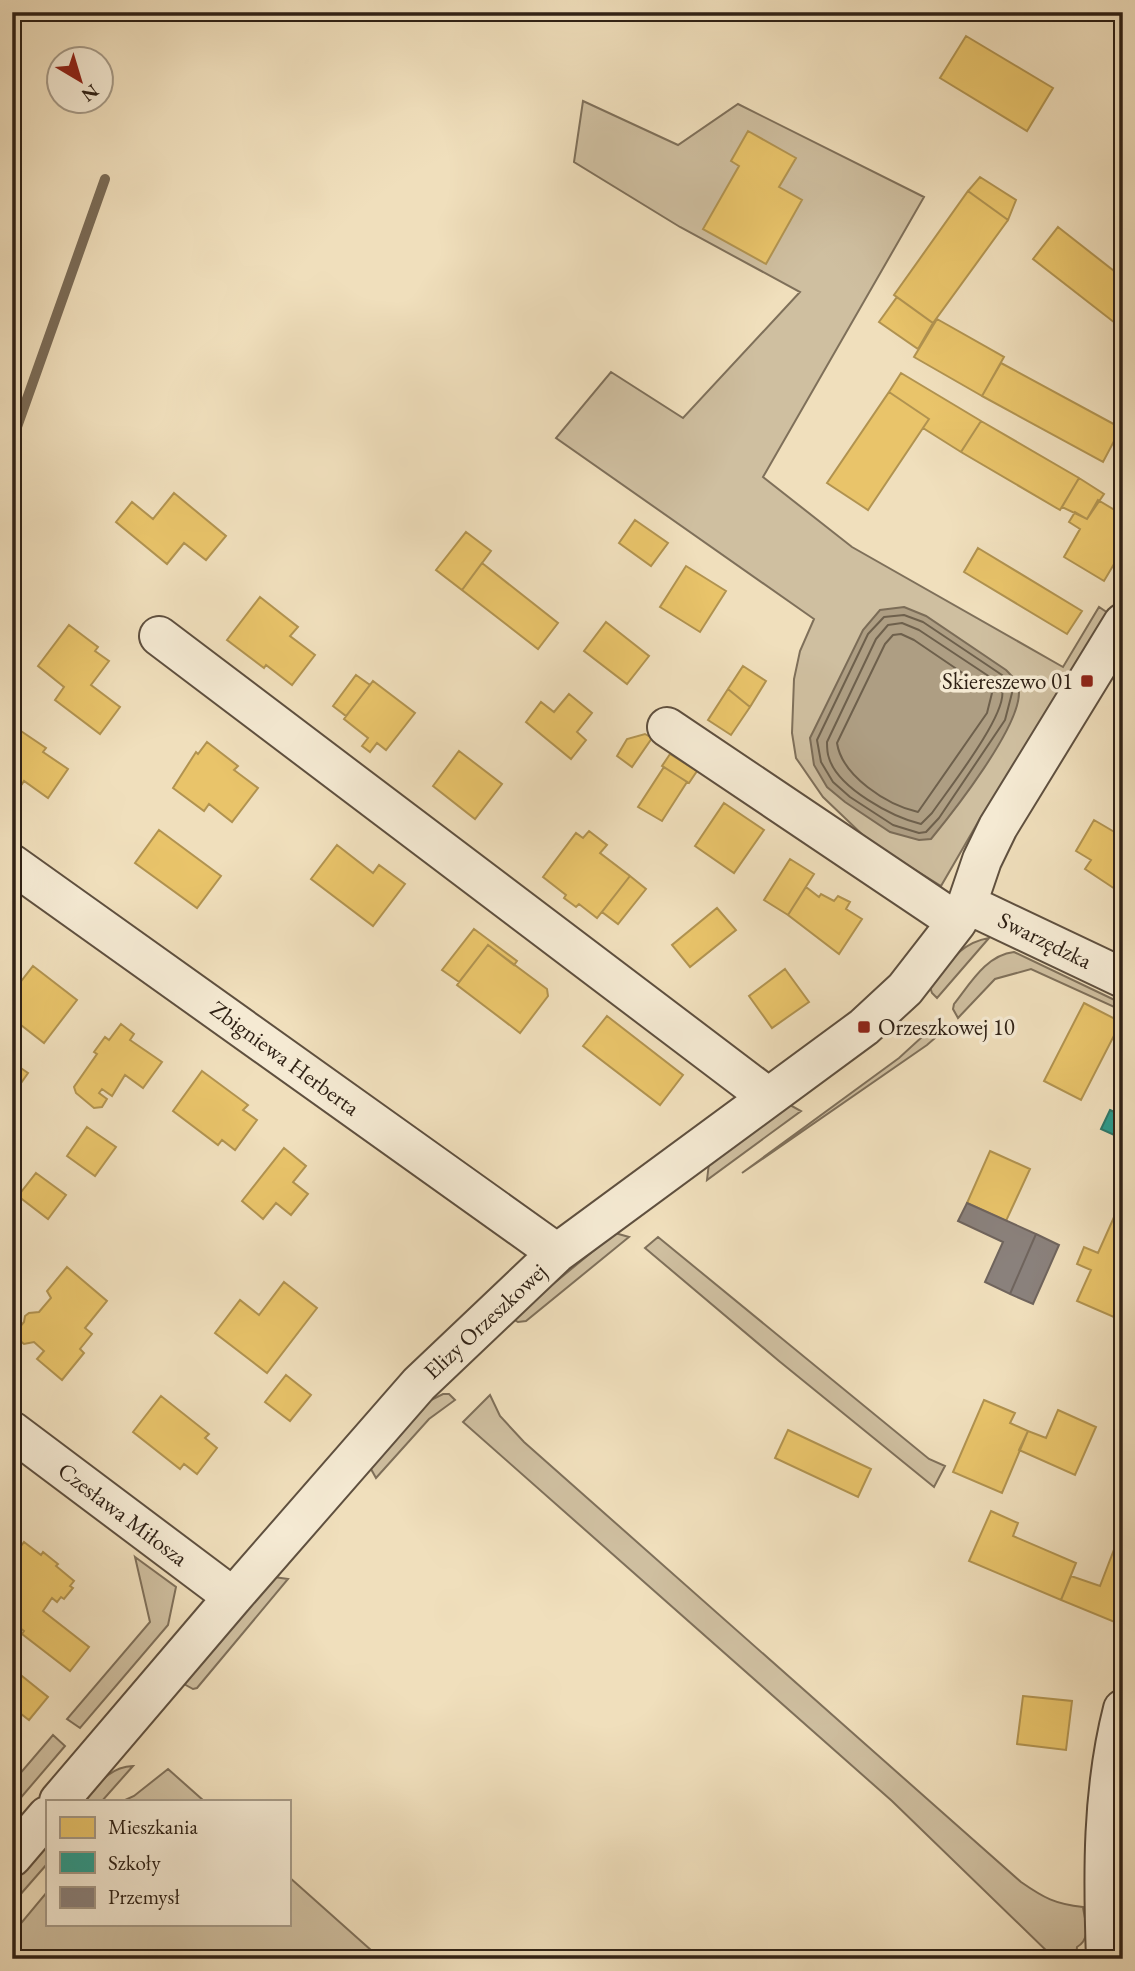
<svg xmlns="http://www.w3.org/2000/svg" width="1135" height="1971" viewBox="0 0 1135 1971" font-family="'EB Garamond',serif">
<style>
.green{fill:#cfbfa0;stroke:#7f705a;stroke-width:2}
.water{fill:#ae9e83;stroke:#7b6c57;stroke-width:2}
.homes{fill:#e9c46a;stroke:#b19350;stroke-width:2}
.schools{fill:#2a9d8f;stroke:#2c786a;stroke-width:2}
.industry{fill:#8a817c;stroke:#6f645d;stroke-width:2}
.lines{fill:none;stroke-linecap:round;stroke-linejoin:round}
.shore{stroke:#6e604c;stroke-width:2}
.stream{stroke:#7b6c57;stroke-width:10}
.minor-casing{stroke:#5f503f;stroke-width:42}
.minor{stroke:#f5ead3;stroke-width:38}
.poi-dot{fill:#8f2418;stroke:#f5ead3;stroke-width:2.5}
.labels{text-anchor:middle;stroke-width:7;stroke-linejoin:round;paint-order:stroke}
.poi-label{font-size:23px;fill:#2f2115;stroke:#f5ead3;text-anchor:end}
.street-label{font-size:23px;fill:#2f2115;stroke:#f5ead3}
</style>
<rect width="100%" height="100%" fill="#f0dfbc"/>
<filter id="stains"><feTurbulence type="fractalNoise" baseFrequency=".00286" numOctaves="4"/><feColorMatrix values="0 0 0 0 .2 0 0 0 0 .09 0 0 0 0 .02 0 0 0 .5 -.17"/></filter>
<radialGradient id="worn" r=".72"><stop offset=".6" stop-color="#630" stop-opacity="0"/><stop offset="1" stop-color="#630" stop-opacity=".3"/></radialGradient>
<path class="green" d="M 583,101 L 678,145 L 738,104 L 924,197 L 763,477 L 852,547 L 1063,667 L 1099,607 L 1108,613 L 1021,760 L 981,817 L 941,886 L 869,841 L 823,797 L 796,758 L 792,733 L 794,679 L 800,651 L 814,619 L 556,438 L 611,372 L 683,418 L 800,292 L 680,227 L 574,162 Z
M 989,938 L 937,998 L 932,993 L 930,987 C 948,965 959,943 989,938 Z
M 1014,952 L 1123,1004 L 1123,1011 L 1031,969 L 995,979 L 958,1018 L 953,1009 L 954,1004 C 970,984 986,955 1014,952 Z
M 935,1025 L 943,1031 L 927,1045 L 742,1173 L 899,1058 Z
M 790,1105 L 801,1111 L 707,1180 L 709,1163 Z
M 615,1233 L 629,1237 L 526,1321 L 518,1322 L 513,1319 L 541,1294 Z
M 658,1237 L 929,1459 L 945,1466 L 934,1487 L 779,1361 L 645,1248 Z
M 443,1394 L 449,1394 L 455,1400 L 429,1419 L 376,1478 L 371,1469 L 373,1461 L 427,1402 Z
M 490,1395 L 500,1416 L 524,1442 L 1021,1882 C 1044,1898 1055,1904 1083,1907 C 1085,1922 1092,1938 1077,1947 L 1076,1959 L 1055,1959 L 892,1801 L 463,1422 Z
M 135,1557 L 176,1587 L 168,1625 L 80,1728 L 67,1719 L 150,1622 Z
M 274,1577 L 288,1579 L 197,1688 L 193,1689 L 184,1684 Z
M 53,1735 L 65,1746 L 12,1808 L 12,1783 Z
M 133,1766 L 102,1801 L 85,1801 C 99,1784 109,1767 133,1766 Z
M 168,1769 L 204,1801 L 123,1801 L 134,1796 Z
M 47,1844 L 47,1864 L 12,1904 L 12,1885 Z
M 289,1877 L 381,1959 L 17,1959 L 12,1954 L 12,1934 L 47,1892 L 47,1924 L 289,1924 Z"/>
<path class="water" d="M 904,607 L 926,616 L 1006,670 C 1013,677 1018,682 1019,692 C 1020,727 954,811 931,839 L 919,840 L 890,832 L 845,802 L 827,787 L 814,765 L 810,738 L 863,630 L 880,610 Z"/>
<path class="homes" d="M 966,36 L 1053,88 L 1027,131 L 940,78 Z
M 748,131 L 796,158 L 779,187 L 802,200 L 766,264 L 703,229 L 739,166 L 731,161 Z
M 980,177 L 1016,200 L 1008,220 L 968,191 Z
M 968,191 L 1008,220 L 933,323 L 894,295 Z
M 1058,227 L 1123,278 L 1123,314 L 1115,323 L 1033,259 Z
M 897,297 L 933,323 L 918,349 L 879,322 Z
M 937,319 L 1004,357 L 982,396 L 914,357 Z
M 1001,363 L 1121,428 L 1103,462 L 982,396 Z
M 901,373 L 981,421 L 961,452 L 923,428 L 929,419 L 889,392 Z
M 889,392 L 929,419 L 868,510 L 827,483 Z
M 981,421 L 1079,478 L 1060,510 L 961,452 Z
M 1079,478 L 1104,494 L 1087,519 L 1062,507 Z
M 174,493 L 226,536 L 206,560 L 184,543 L 167,564 L 116,522 L 132,502 L 153,519 Z
M 1098,500 L 1123,515 L 1123,549 L 1104,581 L 1064,557 L 1080,529 L 1069,522 L 1075,512 L 1087,519 Z
M 635,520 L 668,543 L 651,566 L 619,543 Z
M 466,532 L 491,551 L 462,590 L 436,570 Z
M 978,548 L 1082,611 L 1067,634 L 964,572 Z
M 482,563 L 558,623 L 538,649 L 462,590 Z
M 686,566 L 726,591 L 700,632 L 660,607 Z
M 260,597 L 298,627 L 290,636 L 315,655 L 292,685 L 266,665 L 264,668 L 227,640 Z
M 606,622 L 649,656 L 627,684 L 584,651 Z
M 69,625 L 98,647 L 95,651 L 109,661 L 91,685 L 120,707 L 100,734 L 55,700 L 64,687 L 38,666 Z
M 743,666 L 766,681 L 750,707 L 728,689 Z
M 356,675 L 370,685 L 346,716 L 333,706 Z
M 373,681 L 415,713 L 386,750 L 377,743 L 370,752 L 362,746 L 368,738 L 344,719 Z
M 728,689 L 750,707 L 731,735 L 708,720 Z
M 569,694 L 592,713 L 577,732 L 586,740 L 571,759 L 526,722 L 541,702 L 554,712 Z
M 12,725 L 46,748 L 43,752 L 68,769 L 48,798 L 24,781 L 22,784 L 12,777 Z
M 645,734 L 652,738 L 632,767 L 617,756 L 627,739 Z
M 207,742 L 238,766 L 234,770 L 258,788 L 232,822 L 209,804 L 204,811 L 173,788 L 196,752 L 198,754 Z
M 459,751 L 502,784 L 475,819 L 433,786 Z
M 670,754 L 697,771 L 689,783 L 662,766 Z
M 664,767 L 687,782 L 662,821 L 638,807 Z
M 724,803 L 764,830 L 734,873 L 695,846 Z
M 1094,820 L 1123,837 L 1123,884 L 1118,891 L 1085,869 L 1091,860 L 1076,851 Z
M 159,830 L 221,876 L 197,908 L 135,863 Z
M 589,831 L 607,845 L 600,853 L 630,876 L 597,918 L 579,904 L 576,907 L 564,898 L 566,895 L 543,877 L 576,833 L 583,838 Z
M 337,845 L 373,873 L 379,865 L 405,884 L 373,926 L 311,879 Z
M 790,859 L 814,874 L 788,915 L 764,900 Z
M 630,876 L 646,889 L 618,924 L 602,912 Z
M 806,887 L 819,897 L 821,894 L 834,901 L 838,896 L 850,902 L 846,909 L 862,919 L 839,954 L 788,915 Z
M 717,908 L 736,930 L 690,967 L 672,945 Z
M 474,929 L 517,961 L 514,965 L 488,945 L 459,982 L 442,970 Z
M 488,945 L 547,989 L 548,996 L 520,1033 L 457,985 Z
M 33,966 L 77,1000 L 44,1043 L 12,1018 L 12,993 Z
M 785,969 L 809,1002 L 772,1028 L 749,996 Z
M 1084,1003 L 1121,1022 L 1081,1100 L 1044,1081 Z
M 607,1016 L 683,1075 L 660,1105 L 583,1046 Z
M 121,1024 L 134,1034 L 130,1040 L 162,1062 L 143,1088 L 125,1075 L 112,1096 L 102,1089 L 99,1093 L 107,1099 L 102,1107 L 94,1108 L 76,1093 L 74,1087 L 97,1054 L 94,1052 L 105,1037 L 109,1040 Z
M 12,1062 L 28,1073 L 12,1096 Z
M 202,1071 L 248,1105 L 243,1110 L 257,1120 L 235,1150 L 222,1140 L 218,1145 L 173,1111 Z
M 87,1127 L 116,1147 L 95,1176 L 67,1156 Z
M 284,1148 L 306,1166 L 293,1182 L 308,1194 L 291,1215 L 276,1203 L 263,1219 L 242,1201 Z
M 990,1151 L 1030,1169 L 1006,1221 L 967,1203 Z
M 36,1173 L 66,1195 L 48,1219 L 18,1196 Z
M 1123,1197 L 1123,1321 L 1077,1301 L 1091,1270 L 1077,1264 L 1084,1247 L 1098,1253 Z
M 67,1267 L 107,1301 L 85,1328 L 92,1334 L 80,1349 L 84,1353 L 62,1380 L 37,1359 L 44,1351 L 34,1342 L 24,1344 L 13,1335 L 24,1322 L 25,1316 L 29,1313 L 39,1312 L 51,1298 L 47,1291 Z
M 284,1282 L 317,1308 L 267,1373 L 215,1333 L 240,1300 L 259,1315 Z
M 286,1375 L 311,1395 L 290,1421 L 265,1402 Z
M 161,1396 L 209,1434 L 205,1438 L 217,1448 L 197,1474 L 184,1464 L 180,1469 L 133,1432 Z
M 984,1400 L 1015,1413 L 1010,1423 L 1028,1431 L 1002,1493 L 953,1472 Z
M 1058,1410 L 1096,1427 L 1075,1475 L 1019,1450 L 1028,1431 L 1046,1438 Z
M 788,1430 L 871,1469 L 858,1497 L 775,1458 Z
M 991,1511 L 1018,1523 L 1013,1536 L 1076,1563 L 1061,1600 L 969,1561 Z
M 1120,1534 L 1123,1535 L 1123,1606 L 1117,1623 L 1061,1600 L 1071,1576 L 1100,1586 Z
M 24,1542 L 41,1555 L 43,1552 L 58,1564 L 56,1566 L 74,1581 L 70,1586 L 73,1588 L 64,1599 L 61,1597 L 57,1602 L 52,1598 L 43,1611 L 89,1647 L 70,1671 L 22,1634 L 24,1631 L 12,1622 L 12,1573 L 18,1566 L 12,1562 L 12,1558 Z
M 12,1668 L 48,1697 L 29,1720 L 12,1707 Z
M 1023,1696 L 1072,1701 L 1066,1750 L 1017,1744 Z"/>
<path class="schools" d="M 1110,1110 L 1123,1116 L 1123,1139 L 1101,1129 Z"/>
<path class="industry" d="M 967,1203 L 1036,1234 L 1010,1294 L 985,1282 L 1003,1242 L 958,1221 Z
M 1036,1234 L 1059,1245 L 1033,1304 L 1010,1294 Z"/>
<g class="lines">
<path class="shore" d="M 904,615 L 923,622 L 1002,675 L 1009,683 L 1012,693 L 1005,720 L 939,818 L 926,832 L 919,833 L 893,825 L 850,797 L 833,782 L 821,762 L 817,740 L 868,634 L 884,617 Z
M 902,623 L 919,630 L 996,681 C 999,685 1001,686 1002,690 C 1008,714 947,791 932,813 L 921,824 C 892,817 838,788 829,758 C 827,753 827,747 827,742 L 876,639 L 888,625 Z
M 901,634 L 914,640 L 992,693 L 987,713 L 918,812 C 887,805 842,776 837,743 L 885,644 L 893,635 Z"/>
<path class="stream" d="M 12,441 L 105,179"/>
<defs>
<path id="minor" d="M 159,636 L 768,1097
M 667,727 L 957,922
M 12,864 L 557,1253
M 967,904 L 1123,978
M 12,1431 L 233,1597
M 59,1801 L 233,1597 L 419,1384 L 557,1253 L 864,1027 L 905,989 L 957,922 L 967,904 L 982,860 L 998,827 L 1123,623
M 12,1857 L 47,1816
M 1106,1959 C 1103,1875 1102,1791 1123,1709"/>
</defs>
<use href="#minor" class="minor-casing"/>
<use href="#minor" class="minor"/>
</g>
<g class="poi-dot">
<rect x="1080" y="674" width="14" height="14" rx="3.5"/>
<rect x="857" y="1020" width="14" height="14" rx="3.5"/>
</g>
<g class="labels">
<g class="poi-label">
<text x="1073" y="689">Skiereszewo 01</text>
<text x="878" y="1035" text-anchor="start">Orzeszkowej 10</text>
</g>
<g class="street-label">
<text transform="translate(1045 940) rotate(26)" y="8">Swarzędzka</text>
<text transform="translate(285 1058) rotate(36)" y="8">Zbigniewa Herberta</text>
<text transform="translate(485 1321) rotate(-43)" y="8">Elizy Orzeszkowej</text>
<text transform="translate(123 1514) rotate(37)" y="8">Czesława Miłosza</text>
</g>
</g>
<rect width="1135" height="1971" fill="none" stroke="#f0dfbc" stroke-width="42"/>
<rect x="14" y="14" width="1107" height="1943" fill="none" stroke="#2f2115" stroke-width="3.5"/>
<rect x="21" y="21" width="1093" height="1929" fill="none" stroke="#2f2115" stroke-width="2"/>
<rect x="46" y="1800" width="245" height="126" fill="#f5ead3" stroke="#a69a87" stroke-width="2"/>
<rect x="60" y="1817" width="35" height="21" fill="#e9c46a" stroke="#a69a87" stroke-width="2"/>
<text x="108" y="1834" font-size="21" fill="#2f2115">Mieszkania</text>
<rect x="60" y="1852" width="35" height="21" fill="#2a9d8f" stroke="#a69a87" stroke-width="2"/>
<text x="108" y="1870" font-size="21" fill="#2f2115">Szkoły</text>
<rect x="60" y="1887" width="35" height="21" fill="#8a817c" stroke="#a69a87" stroke-width="2"/>
<text x="108" y="1904" font-size="21" fill="#2f2115">Przemysł</text>
<g transform="translate(80 80) rotate(142)"><circle r="33" fill="#f5ead3" stroke="#a69a87" stroke-width="2"/>
<path d="M0-5L12 26L0 18L-12 26Z" fill="#8f2418"/>
<text y="-10" font-size="19" font-weight="bold" text-anchor="middle" fill="#2f2115">N</text>
</g>
<rect width="100%" height="100%" filter="url(#stains)"/>
<rect width="100%" height="100%" fill="url(#worn)"/>
</svg>
